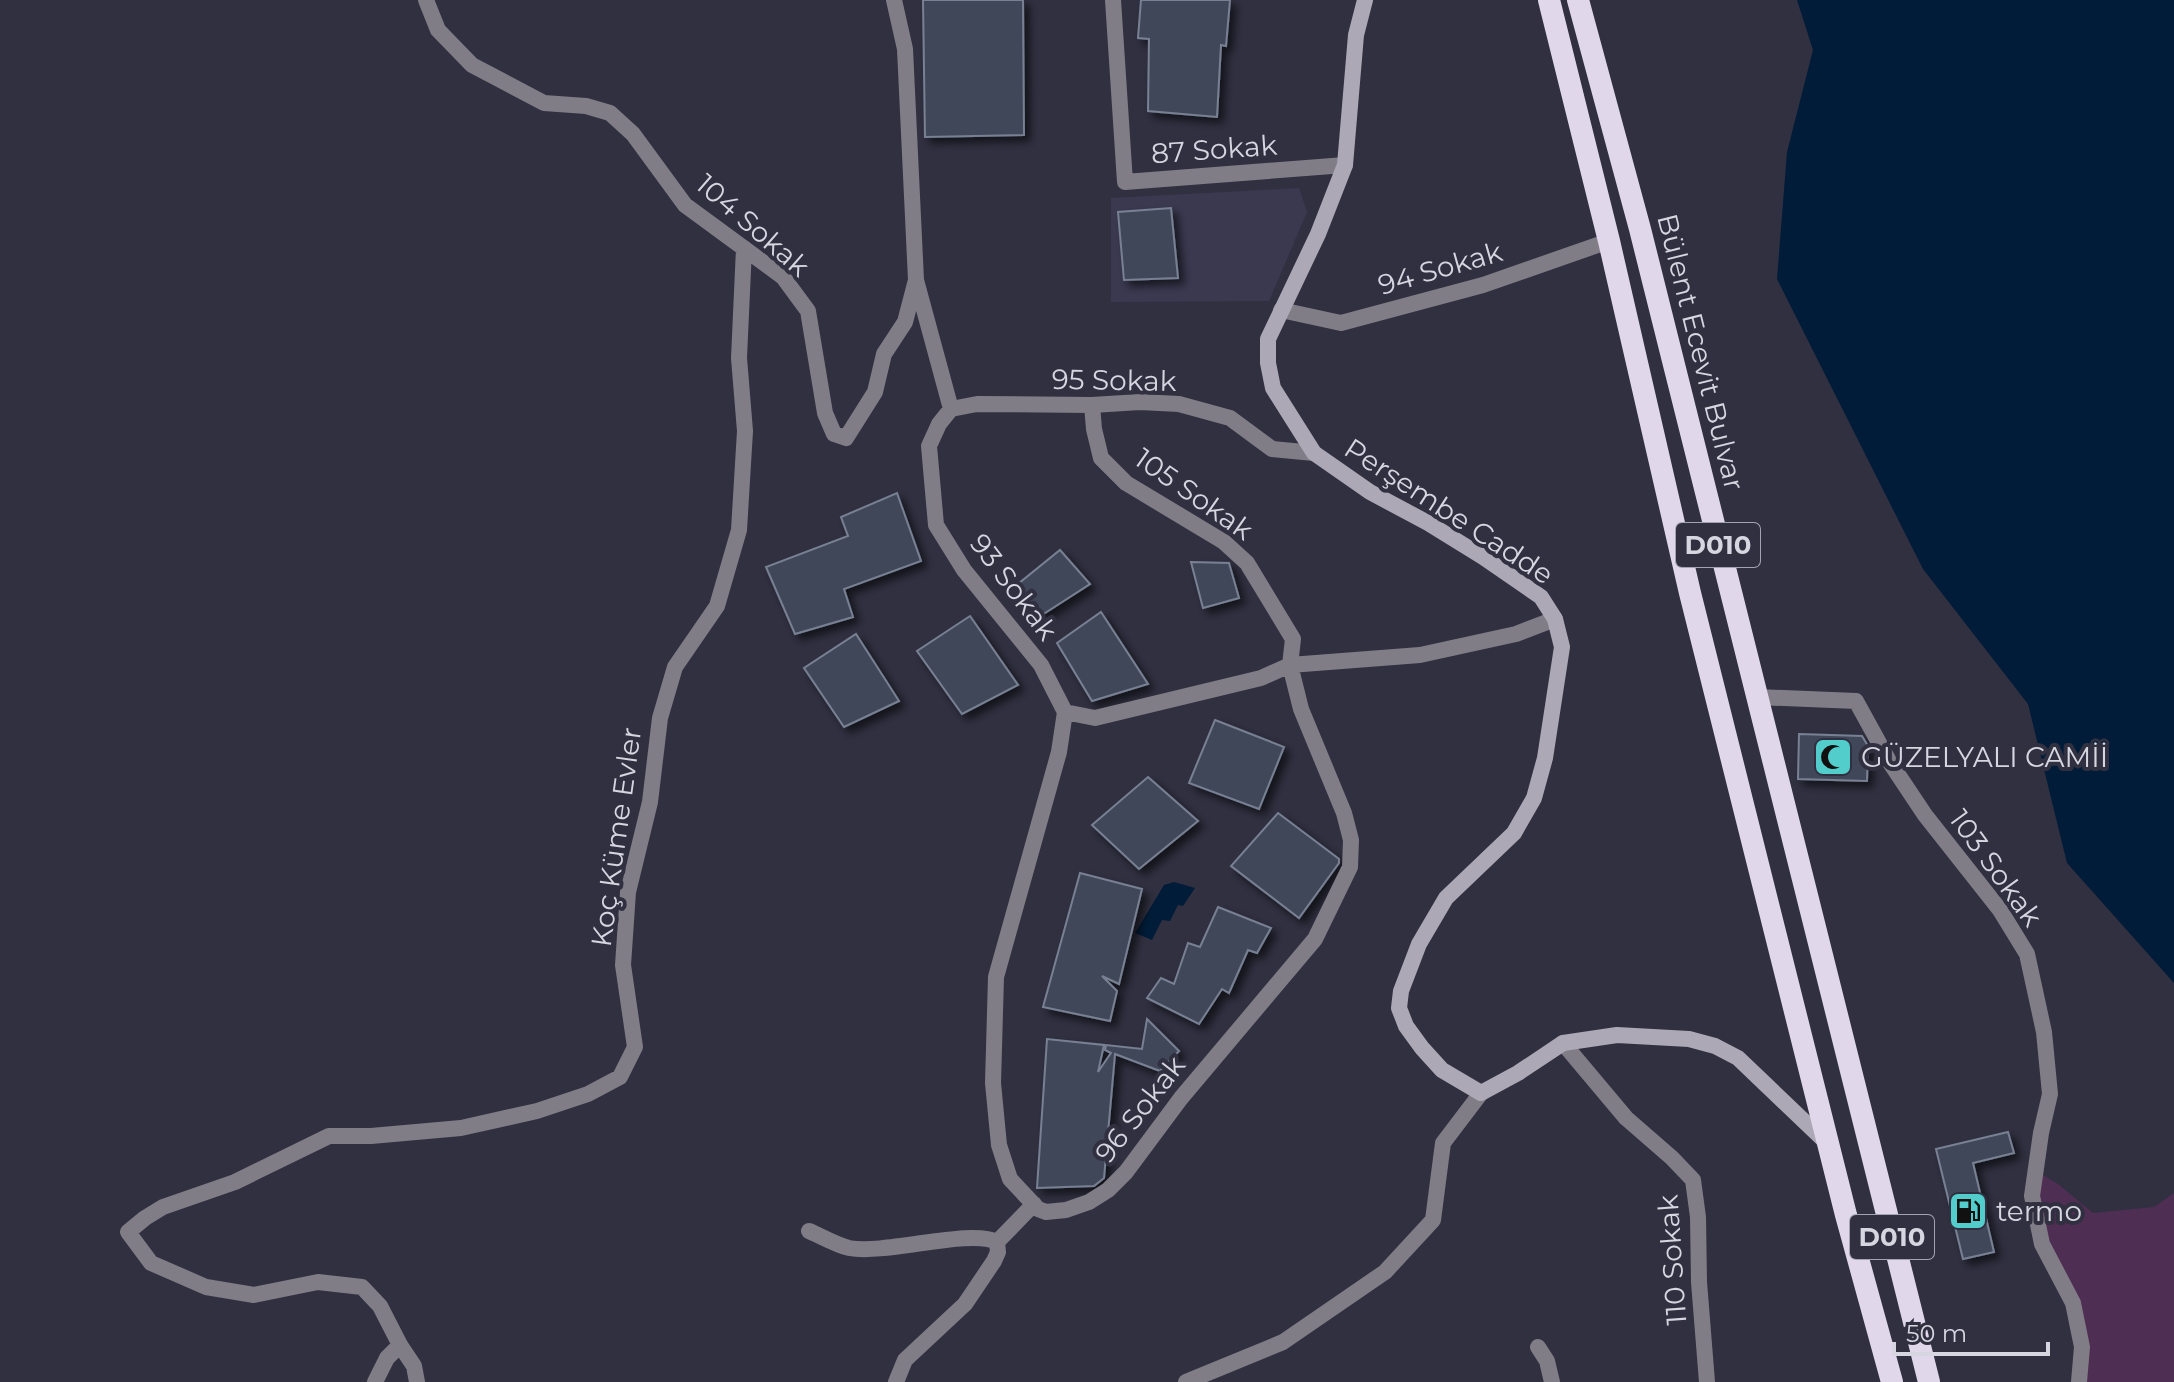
<svg xmlns="http://www.w3.org/2000/svg" width="2174" height="1382" viewBox="0 0 2174 1382" font-family="Montserrat,sans-serif">
<style>
.built{fill:#3a3950}
.green{fill:#4f2e53}
.water{fill:#001c38}
.building{fill:#404758;stroke:#788093;stroke-width:2;filter:url(#shadow)}
.lines{fill:none;stroke-linecap:round;stroke-linejoin:round}
.minor{stroke:#817d86;stroke-width:16}
.tertiary{stroke:#817d86;stroke-width:16}
.secondary{stroke:#ada8b5;stroke-width:16}
.trunk{stroke:#e0d7ea;stroke-width:22}
.labels{text-anchor:middle;stroke-width:8;stroke-linejoin:round;paint-order:stroke}
.shield{fill:#303041;stroke:#a4a4b1;stroke-width:2}
.shield-label{font-size:26px;font-weight:bold;fill:#d6d6e1}
.street-label{font-size:28px;fill:#d6d6e1;stroke:#303041}
.poi-label{font-size:28px;fill:#d6d6e1;stroke:#303041;text-anchor:start}
</style>
<defs>
<filter id="shadow"><feDropShadow dx="5.5" dy="5.5" stdDeviation="4" flood-color="#0009"/></filter>
</defs>
<rect width="100%" height="100%" fill="#303041"/>
<path class="built" d="M 1299,188 L 1307,212 L 1269,301 L 1111,302 L 1111,198 Z"/>
<path class="green" d="M 2036,1171 L 2058,1184 L 2093,1213 L 2154,1207 L 2174,1193 L 2174,1382 L 2079,1382 L 2082,1347 L 2042,1244 Z"/>
<path class="water" d="M 1797,0 L 2174,0 L 2174,983 L 2067,863 L 2028,704 L 1923,569 L 1777,279 L 1787,152 L 1813,50 Z
M 1174,882 L 1195,888 L 1183,906 L 1178,905 L 1170,921 L 1162,920 L 1152,940 L 1135,933 L 1164,885 Z"/>
<path class="building" d="M 923,0 L 1023,0 L 1024,135 L 925,137 Z
M 1141,0 L 1230,0 L 1226,46 L 1221,45 L 1217,117 L 1148,111 L 1149,39 L 1138,38 Z
M 1171,208 L 1178,278 L 1124,280 L 1118,212 Z
M 897,493 L 921,561 L 844,589 L 853,617 L 795,634 L 766,567 L 848,536 L 841,517 Z
M 1060,550 L 1090,584 L 1042,615 L 1018,584 Z
M 1191,562 L 1229,563 L 1239,598 L 1203,608 Z
M 1101,612 L 1148,684 L 1092,701 L 1057,643 Z
M 970,616 L 1018,685 L 962,714 L 917,651 Z
M 856,634 L 899,701 L 844,727 L 804,668 Z
M 1215,720 L 1284,747 L 1259,809 L 1189,783 Z
M 1799,734 L 1862,736 L 1868,746 L 1867,781 L 1798,779 Z
M 1148,777 L 1198,821 L 1139,869 L 1092,825 Z
M 1278,813 L 1339,859 L 1339,863 L 1299,918 L 1231,866 Z
M 1080,873 L 1142,889 L 1119,984 L 1102,976 L 1117,991 L 1110,1021 L 1043,1007 Z
M 1218,907 L 1271,928 L 1257,953 L 1248,950 L 1229,993 L 1222,989 L 1199,1024 L 1147,998 L 1161,978 L 1174,984 L 1188,943 L 1200,947 Z
M 1147,1019 L 1179,1051 L 1160,1071 L 1115,1054 L 1104,1178 L 1094,1186 L 1037,1188 L 1047,1039 L 1104,1045 L 1098,1072 L 1111,1053 L 1105,1050 L 1106,1045 L 1142,1049 Z
M 2008,1132 L 2014,1153 L 1973,1163 L 1994,1252 L 1963,1259 L 1936,1149 Z"/>
<g class="lines">
<path class="minor" d="M 426,0 L 438,30 L 472,65 L 544,103 L 586,106 L 610,113 L 633,134 L 685,205 L 783,277 L 808,311 L 825,413 L 834,434 L 846,438 L 875,392 L 884,354 L 905,322 L 916,280
M 894,0 L 905,49 L 916,280 L 951,409
M 1113,0 L 1125,182 L 1345,165
M 1281,310 L 1341,323 L 1483,285 L 1609,241
M 951,409 L 939,424 L 929,446 L 936,525 L 964,570 L 1041,665 L 1065,712 L 1095,718 L 1261,678 L 1290,665 L 1420,655 L 1516,634 L 1555,619
M 951,409 L 977,404 L 1092,405 L 1140,402 L 1179,404 L 1230,418 L 1272,449 L 1314,453
M 1757,697 L 1856,701 L 1889,761 L 1925,815 L 2000,910 L 2027,954 L 2044,1032 L 2050,1094 L 2041,1133 L 2032,1196 L 2042,1244 L 2073,1303 L 2082,1347 L 2079,1382
M 1065,712 L 1059,752 L 996,977 L 993,1083 L 999,1145 L 1010,1179 L 1038,1209 L 1046,1212 L 1066,1210 L 1089,1202 L 1108,1190 L 1126,1172 L 1181,1098 L 1315,939 L 1350,867 L 1351,840 L 1344,813 L 1301,709 L 1290,665 L 1293,639 L 1247,563 L 1224,542 L 1126,483 L 1101,458 L 1094,429 L 1092,405
M 1563,1043 L 1626,1118 L 1672,1158 L 1693,1180 L 1698,1217 L 1699,1282 L 1707,1382
M 809,1231 C 821,1236 836,1245 849,1248 C 886,1255 970,1228 997,1242 L 998,1252 L 994,1261 L 965,1304 L 905,1360 L 896,1382
M 997,1242 L 1034,1204
M 400,1345 L 380,1306 L 362,1287 L 318,1282 L 254,1295 L 206,1287 L 151,1263 L 128,1232 L 145,1218 L 163,1207 L 235,1182 L 329,1136 L 371,1136 L 461,1128 L 537,1111 L 588,1094 L 620,1077 L 635,1047 L 623,965 L 628,892 L 650,802 L 660,718 L 675,667 L 717,606 L 739,530 L 745,431 L 739,358 L 744,248
M 1538,1347 L 1547,1361 L 1552,1382
M 375,1382 L 387,1358 L 400,1345 L 414,1366 L 417,1382"/>
<path class="tertiary" d="M 1186,1382 L 1283,1342 L 1385,1272 L 1433,1220 L 1443,1143 L 1481,1093"/>
<path class="secondary" d="M 1365,0 L 1356,35 L 1345,165 L 1318,234 L 1268,339 L 1268,363 L 1273,388 L 1314,453 L 1370,492 L 1428,523 L 1483,557 L 1541,597 L 1555,619 L 1562,647 L 1545,758 L 1534,798 L 1514,833 L 1446,898 L 1419,944 L 1401,991 L 1399,1008 L 1406,1026 L 1422,1048 L 1442,1070 L 1481,1093 L 1518,1073 L 1563,1043 L 1617,1035 L 1689,1039 L 1715,1046 L 1738,1058 L 1828,1144"/>
<path class="trunk" d="M 1549,0 L 1609,241 L 1690,593 L 1846,1215 L 1892,1382
M 1578,0 L 1640,229 L 1929,1382"/>
</g>
<defs>
<symbol id="mosque-square" viewBox="-11 -11 22 22"><rect x="-9" y="-9" width="18" height="18" rx="4" fill="#52cdcc" stroke="#303041"/><path d="M3.5-4.9A6 6 0 1 0 3.5 4.9A5 5 0 1 1 3.5-4.9Z" fill="#111"/></symbol>
<symbol id="fuel-square" viewBox="-11 -11 22 22"><rect x="-9" y="-9" width="18" height="18" rx="4" fill="#52cdcc" stroke="#303041"/><path d="M-5.5-6h7V0h2V4h1.3V-2.5L3-4.5l.8-.8L6-3V5H2.5V1h-1V6h-7ZM-4.2-4.7v3.2H.2V-4.7Z" fill="#111"/></symbol>
</defs>
<g fill-rule="evenodd">
<use href="#mosque-square" x="1811" y="735" width="44" height="44"/>
<use href="#fuel-square" x="1946" y="1189" width="44" height="44"/>
</g>
<g class="labels">
<g class="shield">
<rect x="1676" y="523" width="84" height="44" rx="6"/>
<rect x="1850" y="1215" width="84" height="44" rx="6"/>
</g>
<g class="shield-label">
<text x="1718" y="554">D010</text>
<text x="1892" y="1246">D010</text>
</g>
<g class="street-label">
<text transform="translate(1214 149) rotate(-4)" y="10">87 Sokak</text>
<text transform="translate(753 225) rotate(41)" y="10">104 Sokak</text>
<text transform="translate(1440 268) rotate(-16)" y="10">94 Sokak</text>
<text transform="translate(1701 352) rotate(76)" y="10">Bülent Ecevit Bulvar</text>
<text transform="translate(1114 380) rotate(1)" y="10">95 Sokak</text>
<text transform="translate(1194 494) rotate(35)" y="10">105 Sokak</text>
<text transform="translate(1449 511) rotate(33)" y="10">Perşembe Cadde</text>
<text transform="translate(1014 587) rotate(53)" y="10">93 Sokak</text>
<text transform="translate(616 837) rotate(-82)" y="10">Koç Küme Evler</text>
<text transform="translate(1996 868) rotate(54)" y="10">103 Sokak</text>
<text transform="translate(1140 1109) rotate(-52)" y="10">96 Sokak</text>
<text transform="translate(1672 1260) rotate(-94)" y="10">110 Sokak</text>
</g>
<g class="poi-label">
<text x="1861" y="767">GÜZELYALI CAMİİ</text>
<text x="1996" y="1221">termo</text>
</g>
</g>
<path d="M1894 1342v12h154v-12" fill="none" stroke="#d6d6e1" stroke-width="4"/>
<text x="1906" y="1342" font-size="24" fill="#d6d6e1" stroke="#303041" stroke-width="6" paint-order="stroke">50 m</text>
</svg>
